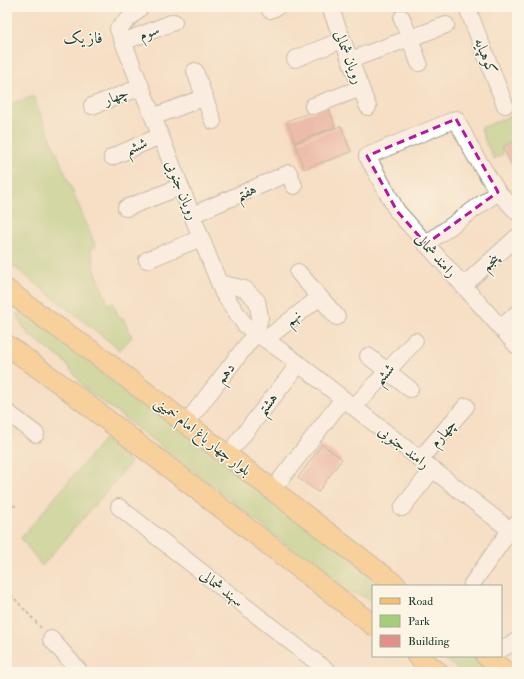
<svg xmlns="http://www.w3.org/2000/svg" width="524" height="679" viewBox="0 0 524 679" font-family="'IM FELL Double Pica',Amiri,serif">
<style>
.green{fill:#a6ce7a;stroke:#628657}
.building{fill:#e29188}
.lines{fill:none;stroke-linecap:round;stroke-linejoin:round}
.minor-casing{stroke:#8a8e7c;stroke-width:18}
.major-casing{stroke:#8a8e7c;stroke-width:22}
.path{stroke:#8a8e7c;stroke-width:2;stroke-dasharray:3 3;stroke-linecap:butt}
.minor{stroke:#fff;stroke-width:16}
.major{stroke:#f8bf6c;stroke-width:20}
.marked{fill:none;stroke:#b5179e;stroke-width:3;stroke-dasharray:8 5;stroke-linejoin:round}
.labels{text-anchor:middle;stroke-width:3;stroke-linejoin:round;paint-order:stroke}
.street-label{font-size:15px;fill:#1f3d34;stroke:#fcf5e5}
.neighbourhood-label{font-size:16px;fill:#1f3d34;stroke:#fcf5e5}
</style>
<rect width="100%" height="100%" fill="#fcf5e5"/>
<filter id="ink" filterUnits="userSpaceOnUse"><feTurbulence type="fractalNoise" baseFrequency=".025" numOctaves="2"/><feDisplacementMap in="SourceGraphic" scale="8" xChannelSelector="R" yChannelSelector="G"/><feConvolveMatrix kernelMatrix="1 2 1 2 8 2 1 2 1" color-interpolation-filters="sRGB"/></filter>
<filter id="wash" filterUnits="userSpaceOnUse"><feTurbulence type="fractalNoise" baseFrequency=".012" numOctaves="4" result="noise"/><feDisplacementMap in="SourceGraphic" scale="16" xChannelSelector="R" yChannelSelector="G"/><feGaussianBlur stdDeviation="0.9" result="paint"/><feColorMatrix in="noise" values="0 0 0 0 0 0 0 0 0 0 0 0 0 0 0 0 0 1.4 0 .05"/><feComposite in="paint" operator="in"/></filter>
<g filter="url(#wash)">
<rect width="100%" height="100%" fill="#f5dfc4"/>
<path class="green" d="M 33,96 L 96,247 L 90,249 L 94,260 L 93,265 L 108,304 L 113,303 L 118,315 L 123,318 L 132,337 L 120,350 L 7,261 L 7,105 Z
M 513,115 L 517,122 L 517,141 L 512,140 L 502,147 L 503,154 L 494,159 L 485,141 L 481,128 Z
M 16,313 L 29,316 L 388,586 L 373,586 L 373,601 L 360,595 L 347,592 L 325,576 L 217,489 L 86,389 L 62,359 L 29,335 L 18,319 Z
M 104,439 L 131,462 L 111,486 L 42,566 L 21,538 Z
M 442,656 L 476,656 L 496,672 L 461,672 Z"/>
<g id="blocks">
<path class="building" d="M 328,106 L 335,127 L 295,142 L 287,121 Z
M 341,126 L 351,152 L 304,169 L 295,143 Z
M 512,142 L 517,143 L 517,176 L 504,150 L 504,147 Z
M 322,444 L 342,459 L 318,492 L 298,478 Z"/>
</g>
</g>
<g filter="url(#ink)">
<use href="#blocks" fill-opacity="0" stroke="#8a8e7c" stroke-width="1"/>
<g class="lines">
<defs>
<path id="minor" d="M 141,7 L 118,29 L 223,293 L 245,325 L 290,357 L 510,530 L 517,523
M 330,7 L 368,107
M 467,7 L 505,105
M 270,10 L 277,7
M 402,18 L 419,63
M 123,42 L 174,22
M 295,59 L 342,40
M 350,60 L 446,25
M 195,71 L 213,121
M 92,106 L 141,87
M 313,106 L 361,88
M 153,117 L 205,97
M 112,157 L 160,136
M 126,208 L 180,187
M 517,212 L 498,192 L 474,154 L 456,119 L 367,156 L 397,211 L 517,346
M 192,215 L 289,173 L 294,186
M 426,244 L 498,192
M 147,260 L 201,238
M 298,272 L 337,317
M 463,286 L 517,237
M 501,328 L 517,313
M 266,339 L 320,297
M 368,356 L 410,389
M 354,407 L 415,341
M 7,412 L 36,434
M 194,413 L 256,333 L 260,317 L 257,301 L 245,289 L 219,283
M 236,444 L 299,364
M 420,459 L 466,406
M 280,480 L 343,399
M 119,507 L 329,672
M 402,508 L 433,469
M 472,584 L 510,530
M 51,639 L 80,672
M 501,649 L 517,641"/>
<path id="major" d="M 7,290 L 47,320 L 92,351 L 397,586
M 7,345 L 67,389 L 373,625
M 417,656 L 438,672
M 486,656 L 506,672"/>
</defs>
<use href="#minor" class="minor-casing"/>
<use href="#major" class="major-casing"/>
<path class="path" d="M 7,505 L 16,506
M 7,590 L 42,629"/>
<use href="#minor" class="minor"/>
<use href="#major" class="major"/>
</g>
</g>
<path d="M0 0H524V679H0ZM 456,119 L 498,192 L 426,244 L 397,211 L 367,156 Z" fill="#f5dfc4" fill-opacity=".55" fill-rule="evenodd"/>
<path class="marked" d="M 456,119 L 498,192 L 426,244 L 397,211 L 367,156 Z"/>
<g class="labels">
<g class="street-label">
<text transform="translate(149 32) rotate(-21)" y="5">سوم</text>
<text transform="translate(486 56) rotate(68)" y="5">کوهپایه</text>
<text transform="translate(349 57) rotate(69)" y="5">رویان شمالی</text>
<text transform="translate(116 96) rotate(-21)" y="5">چهار</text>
<text transform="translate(136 146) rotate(-23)" y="5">ششم</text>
<text transform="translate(182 190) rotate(68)" y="5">رویان جنوبی</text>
<text transform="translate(246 192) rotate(-24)" y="5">هفتم</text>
<text transform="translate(436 255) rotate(48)" y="5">رامند شمالی</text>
<text transform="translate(490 262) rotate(-42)" y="5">پنجم</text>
<text transform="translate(293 318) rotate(-38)" y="5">نهم</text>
<text transform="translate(225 373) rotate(-52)" y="5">دهم</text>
<text transform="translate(384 374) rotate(-47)" y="5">ششم</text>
<text transform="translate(267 404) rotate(-52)" y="5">هشتم</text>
<text transform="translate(443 433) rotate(-49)" y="5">چهارم</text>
<text transform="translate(203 436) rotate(38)" y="5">بلوار چهار باغ امام خمینی</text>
<text transform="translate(404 447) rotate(38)" y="5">رامند جنوبی</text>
<text transform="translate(222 588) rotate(38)" y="5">سهند شمالی</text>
</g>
<g class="neighbourhood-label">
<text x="83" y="43">فاز یک</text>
</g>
</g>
<rect width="524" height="679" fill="none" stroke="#fcf5e5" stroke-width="24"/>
<rect x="372" y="585" width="130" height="72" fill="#fcf5e5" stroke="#a4ab9e"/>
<rect x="380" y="598" width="20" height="6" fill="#f8bf6c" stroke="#a4ab9e"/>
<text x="408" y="605" font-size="12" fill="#1f3d34">Road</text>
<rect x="380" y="615" width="20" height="12" fill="#a6ce7a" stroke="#a4ab9e"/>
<text x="408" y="625" font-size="12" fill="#1f3d34">Park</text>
<rect x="380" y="635" width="20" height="12" fill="#e29188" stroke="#a4ab9e"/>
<text x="408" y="645" font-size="12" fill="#1f3d34">Building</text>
</svg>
